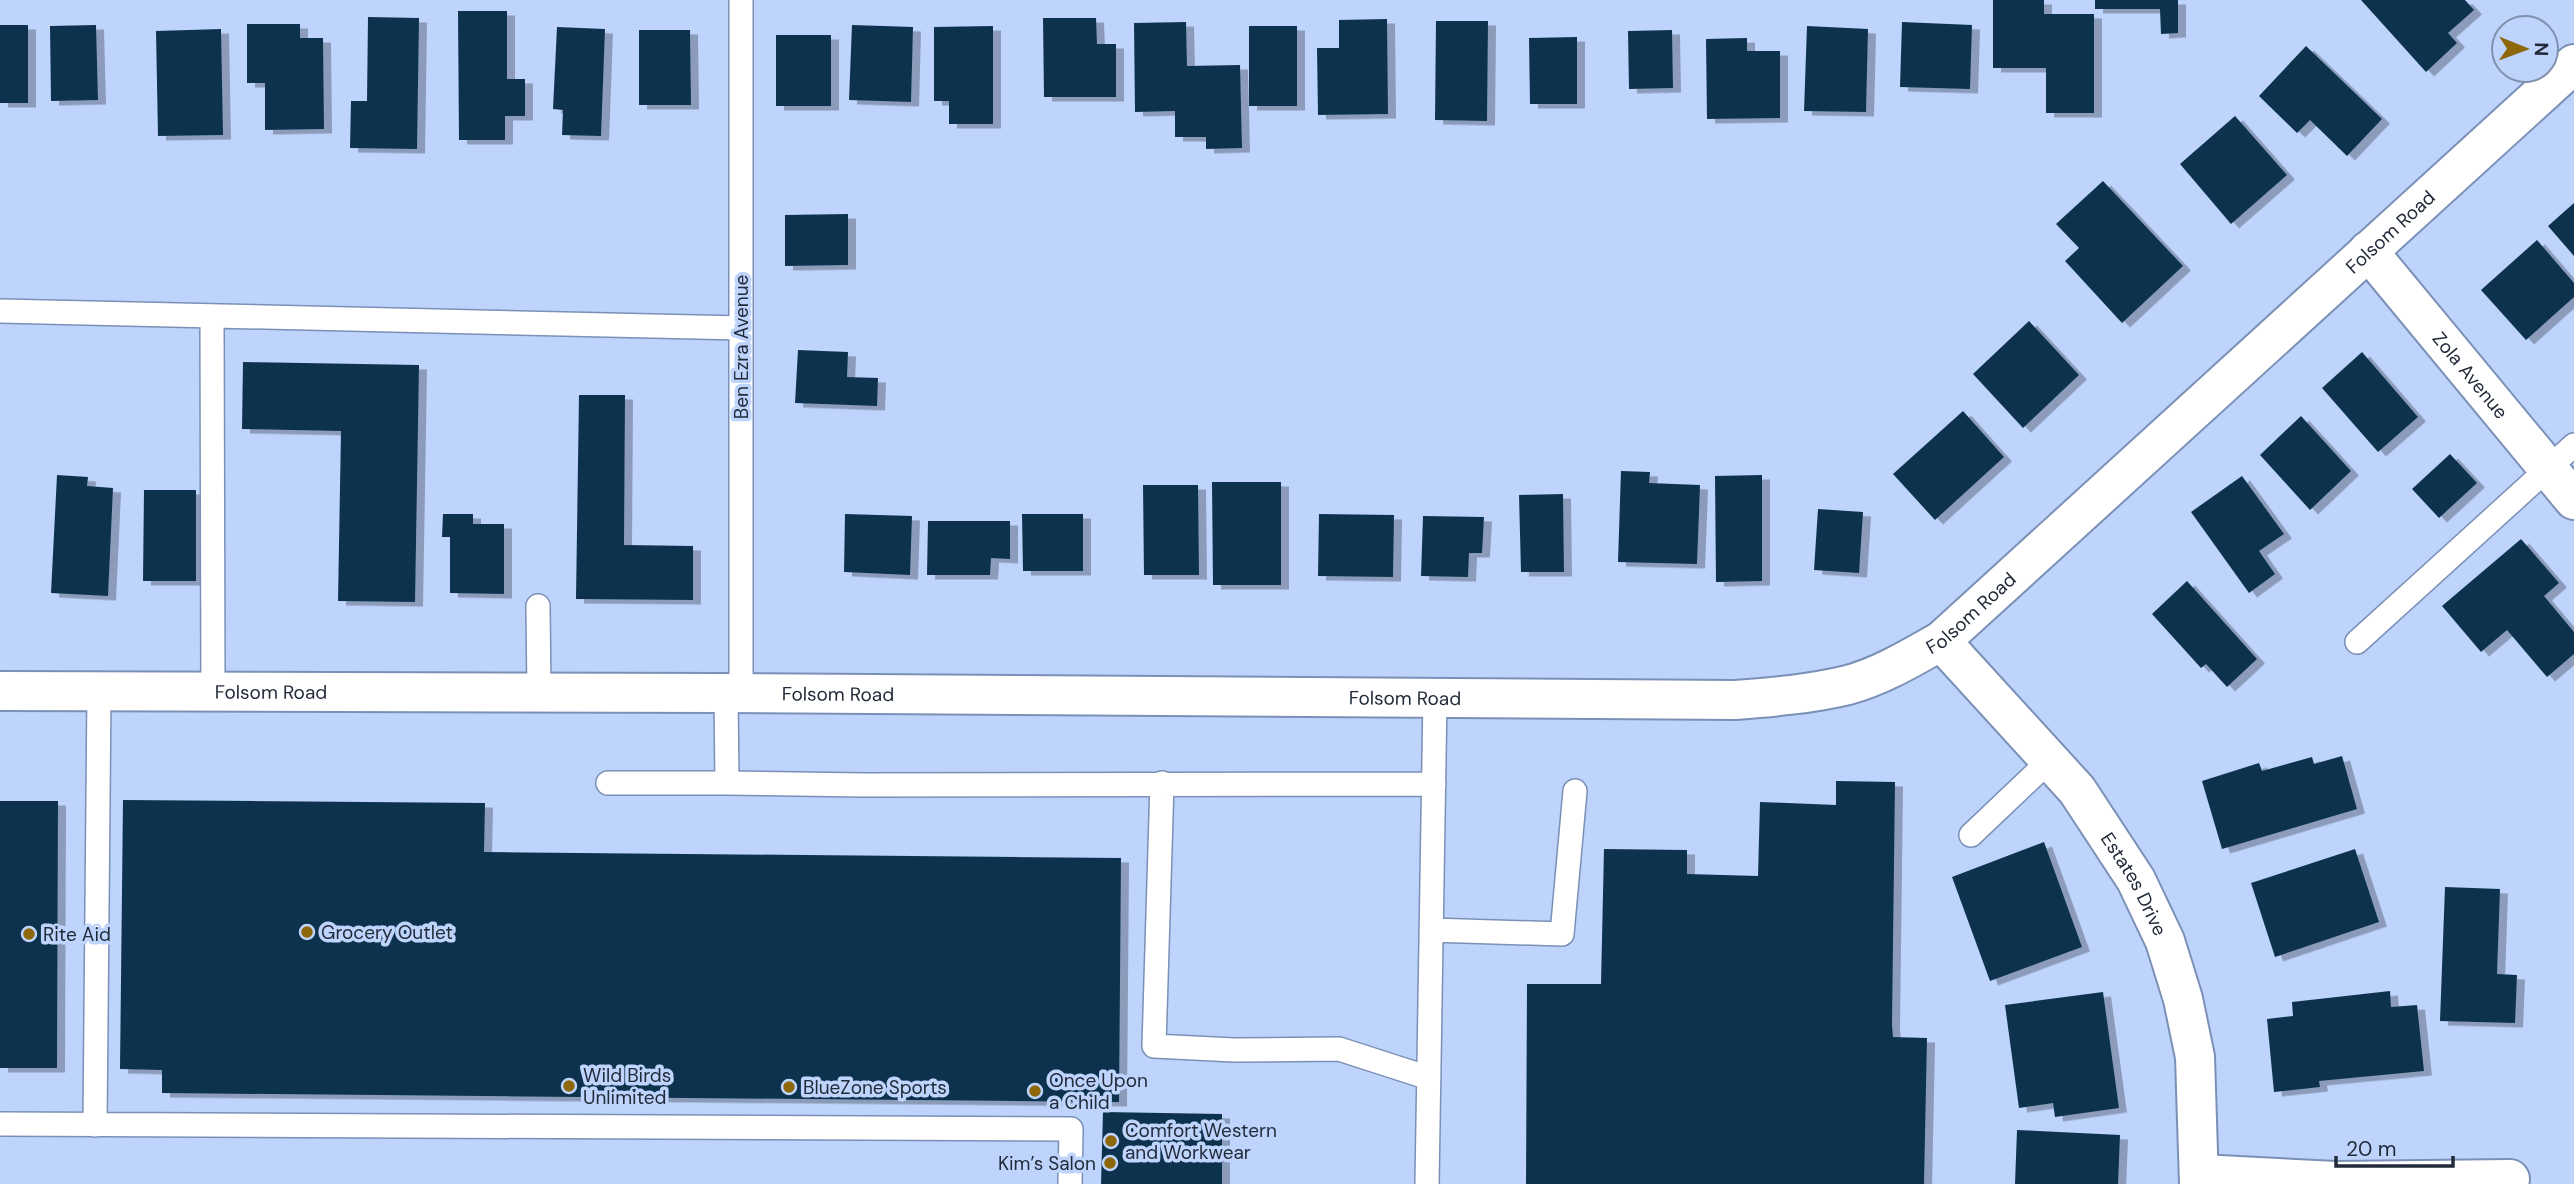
<svg xmlns="http://www.w3.org/2000/svg" width="2574" height="1184" viewBox="0 0 2574 1184" font-family="'DM Sans',sans-serif">
<style>
.building{fill:#0e334d;filter:url(#shadow)}
.lines{fill:none;stroke-linecap:round;stroke-linejoin:round}
.service-casing{stroke:#7b90b6;stroke-width:26}
.minor-casing{stroke:#7b90b6;stroke-width:42}
.tertiary-casing{stroke:#7b90b6;stroke-width:42}
.service{stroke:#fff;stroke-width:23}
.minor{stroke:#fff;stroke-width:38}
.tertiary{stroke:#fff;stroke-width:38}
.poi-dot{fill:#8d670a;stroke:#bed4fc;stroke-width:2.5}
.labels{text-anchor:middle;stroke-width:7;stroke-linejoin:round;paint-order:stroke}
.street-label{font-size:19px;fill:#222b3a;stroke:#bed4fc}
.poi-label{font-size:19px;fill:#222b3a;stroke:#bed4fc;text-anchor:start}
</style>
<defs>
<filter id="shadow"><feDropShadow dx="8" dy="4.5" stdDeviation="0" flood-color="#0004"/></filter>
</defs>
<rect width="100%" height="100%" fill="#bed4fc"/>
<path class="building" d="M 1993,0 L 2044,0 L 2044,14 L 2094,14 L 2094,113 L 2046,113 L 2046,68 L 1993,68 Z
M 2095,0 L 2178,0 L 2178,33 L 2161,34 L 2160,9 L 2095,9 Z
M 2361,0 L 2465,0 L 2474,10 L 2448,33 L 2457,43 L 2426,72 Z
M 458,11 L 507,11 L 507,79 L 525,79 L 525,116 L 505,116 L 505,140 L 459,140 Z
M 368,17 L 419,18 L 417,149 L 350,148 L 351,101 L 367,101 Z
M 1043,18 L 1096,18 L 1097,44 L 1116,44 L 1116,97 L 1044,97 Z
M 1387,19 L 1388,114 L 1318,115 L 1317,48 L 1339,48 L 1339,20 Z
M 1436,21 L 1488,21 L 1487,121 L 1435,120 Z
M 1186,22 L 1187,66 L 1240,65 L 1242,148 L 1206,149 L 1206,137 L 1175,137 L 1175,111 L 1135,112 L 1134,23 Z
M 1902,22 L 1972,25 L 1970,89 L 1900,87 Z
M 247,24 L 300,24 L 300,38 L 323,38 L 324,129 L 265,130 L 265,83 L 247,83 Z
M 0,25 L 28,25 L 28,103 L 0,103 Z
M 96,25 L 98,100 L 51,101 L 50,26 Z
M 852,25 L 913,27 L 911,102 L 849,100 Z
M 993,26 L 993,124 L 949,124 L 949,101 L 934,101 L 934,27 Z
M 1249,26 L 1297,26 L 1297,106 L 1249,106 Z
M 1807,26 L 1868,29 L 1866,112 L 1804,111 Z
M 557,27 L 605,29 L 601,136 L 562,135 L 563,110 L 553,109 Z
M 221,29 L 223,135 L 158,136 L 156,31 Z
M 639,30 L 690,30 L 691,105 L 639,105 Z
M 1672,30 L 1673,88 L 1629,89 L 1628,31 Z
M 776,35 L 831,35 L 831,106 L 776,106 Z
M 1577,37 L 1577,104 L 1530,104 L 1529,38 Z
M 1747,38 L 1747,51 L 1780,51 L 1780,118 L 1707,119 L 1706,39 Z
M 2306,46 L 2382,119 L 2347,156 L 2310,120 L 2297,133 L 2259,96 Z
M 2235,116 L 2287,175 L 2231,224 L 2180,164 Z
M 2103,181 L 2183,266 L 2122,323 L 2065,261 L 2079,248 L 2056,224 Z
M 2574,203 L 2574,256 L 2548,226 Z
M 848,214 L 848,265 L 785,266 L 785,215 Z
M 2537,240 L 2574,283 L 2574,297 L 2526,340 L 2481,290 Z
M 2029,321 L 2079,375 L 2023,428 L 1973,374 Z
M 798,350 L 848,352 L 847,377 L 878,378 L 877,406 L 795,403 Z
M 2362,352 L 2418,417 L 2378,452 L 2322,388 Z
M 243,362 L 419,365 L 415,602 L 338,601 L 341,431 L 242,429 Z
M 579,395 L 625,395 L 624,545 L 693,546 L 693,600 L 576,599 Z
M 1963,411 L 2004,457 L 1935,520 L 1893,474 Z
M 2301,416 L 2351,471 L 2310,510 L 2260,455 Z
M 2450,454 L 2477,483 L 2439,518 L 2412,489 Z
M 1621,471 L 1650,472 L 1649,483 L 1700,485 L 1697,564 L 1618,562 Z
M 57,475 L 88,477 L 87,486 L 113,488 L 108,596 L 51,593 Z
M 1762,475 L 1762,581 L 1716,582 L 1715,476 Z
M 2242,476 L 2284,534 L 2259,551 L 2275,574 L 2249,593 L 2191,512 Z
M 1212,482 L 1281,482 L 1281,585 L 1213,585 Z
M 1143,485 L 1198,485 L 1199,575 L 1144,575 Z
M 144,490 L 196,490 L 196,581 L 143,581 Z
M 1563,494 L 1564,572 L 1521,572 L 1519,495 Z
M 1818,509 L 1863,512 L 1859,573 L 1814,570 Z
M 443,514 L 473,514 L 473,524 L 504,524 L 504,594 L 450,593 L 450,537 L 442,537 Z
M 845,514 L 912,516 L 910,575 L 844,572 Z
M 1022,514 L 1083,514 L 1083,571 L 1023,571 Z
M 1319,514 L 1394,515 L 1393,577 L 1318,576 Z
M 1423,516 L 1484,517 L 1482,553 L 1469,553 L 1468,577 L 1421,576 Z
M 928,521 L 1010,521 L 1010,559 L 991,558 L 990,575 L 927,575 Z
M 2521,539 L 2559,583 L 2544,596 L 2574,632 L 2574,654 L 2547,677 L 2507,630 L 2481,652 L 2442,606 Z
M 2187,581 L 2257,659 L 2227,687 L 2206,664 L 2201,668 L 2152,614 Z
M 2342,756 L 2357,809 L 2222,849 L 2202,781 L 2259,763 L 2262,771 L 2312,757 L 2314,764 Z
M 1836,781 L 1895,782 L 1892,1025 L 1893,1037 L 1927,1038 L 1924,1184 L 1526,1184 L 1527,984 L 1601,984 L 1604,849 L 1687,850 L 1687,874 L 1758,876 L 1760,802 L 1836,805 Z
M 123,800 L 485,803 L 484,852 L 1121,858 L 1119,1102 L 162,1093 L 162,1070 L 120,1069 Z
M 0,801 L 58,801 L 57,1068 L 0,1068 Z
M 2044,842 L 2082,947 L 1990,981 L 1952,877 Z
M 2355,849 L 2379,922 L 2275,957 L 2251,883 Z
M 2445,887 L 2500,889 L 2497,974 L 2517,975 L 2515,1023 L 2440,1021 Z
M 2390,991 L 2391,1007 L 2417,1005 L 2424,1071 L 2319,1081 L 2320,1087 L 2274,1092 L 2267,1019 L 2293,1016 L 2292,1002 Z
M 2103,992 L 2119,1108 L 2055,1117 L 2053,1103 L 2019,1108 L 2005,1005 Z
M 1103,1112 L 1222,1114 L 1222,1184 L 1101,1184 Z
M 2017,1130 L 2120,1135 L 2118,1184 L 2015,1184 Z"/>
<g class="lines">
<defs>
<path id="service" d="M 741,0 L 741,693
M 0,311 L 741,328
M 212,316 L 213,692
M 538,606 L 539,693
M 2357,642 L 2574,445
M 726,693 L 727,783 L 864,785 L 1434,784
M 608,783 L 727,783
M 1162,783 L 1154,1046 L 1234,1050 L 1339,1049 L 1429,1078
M 1971,835 L 2050,760
M 1431,930 L 1562,934 L 1575,791
M 0,1124 L 1071,1129 L 1070,1184
M 95,1125 L 99,692
M 1427,1184 L 1435,698"/>
<g id="minor">
<path id="s1" d="M 2368,251 L 2574,500"/>
<path id="s2" d="M 1941,641 L 2077,790 L 2136,880 L 2165,941 L 2183,999 L 2195,1057 L 2199,1184"/>
<path d="M 2200,1174 L 2336,1181 L 2510,1179"/>
</g>
<g id="tertiary">
<path id="s3" d="M 0,691 L 726,693 L 1735,700 C 1773,697 1811,694 1848,685 C 1881,676 1911,658 1941,641 L 2574,64"/>
</g>
</defs>
<use href="#service" class="service-casing"/>
<use href="#minor" class="minor-casing"/>
<use href="#tertiary" class="tertiary-casing"/>
<use href="#service" class="service"/>
<use href="#minor" class="minor"/>
<use href="#tertiary" class="tertiary"/>
</g>
<g class="poi-dot">
<circle cx="307" cy="932" r="7"/>
<circle cx="29" cy="934" r="7"/>
<circle cx="569" cy="1086" r="7"/>
<circle cx="789" cy="1087" r="7"/>
<circle cx="1035" cy="1091" r="7"/>
<circle cx="1111" cy="1141" r="7"/>
<circle cx="1110" cy="1163" r="7"/>
</g>
<g class="labels">
<g class="street-label">
<text dy="7" stroke="none"><textPath href="#s3" startOffset="2560">Folsom Road</textPath></text>
<text transform="translate(741 347) rotate(-90)" y="7">Ben Ezra Avenue</text>
<text dy="7" stroke="none"><textPath href="#s1" startOffset="161">Zola Avenue</textPath></text>
<text dy="7" stroke="none"><textPath href="#s3" startOffset="1993">Folsom Road</textPath></text>
<text dy="7" stroke="none"><textPath href="#s3" startOffset="271">Folsom Road</textPath></text>
<text dy="7" stroke="none"><textPath href="#s3" startOffset="838">Folsom Road</textPath></text>
<text dy="7" stroke="none"><textPath href="#s3" startOffset="1405">Folsom Road</textPath></text>
<text dy="7" stroke="none"><textPath href="#s2" startOffset="312">Estates Drive</textPath></text>
</g>
<g class="poi-label">
<text x="321" y="939">Grocery Outlet</text>
<text x="43" y="941">Rite Aid</text>
<text x="583" y="1082">Wild Birds<tspan x="583" dy="22">Unlimited</tspan></text>
<text x="1049" y="1087">Once Upon<tspan x="1049" dy="22">a Child</tspan></text>
<text x="803" y="1094">BlueZone Sports</text>
<text x="1125" y="1137">Comfort Western<tspan x="1125" dy="22">and Workwear</tspan></text>
<text x="1096" y="1170" text-anchor="end">Kim’s Salon</text>
</g>
</g>
<g transform="translate(2525 49) rotate(91)"><circle r="33" fill="#bed4fc" stroke="#8090ae" stroke-width="2"/>
<path d="M0-5L12 26L0 18L-12 26Z" fill="#8d670a"/>
<text y="-10" font-size="19" font-weight="bold" text-anchor="middle" fill="#222b3a">N</text>
</g>
<path d="M2336 1156v10h117v-10" fill="none" stroke="#222b3a" stroke-width="3.5"/>
<text x="2346" y="1156" font-size="21" fill="#222b3a" stroke="#bed4fc" stroke-width="5" paint-order="stroke">20 m</text>
</svg>
